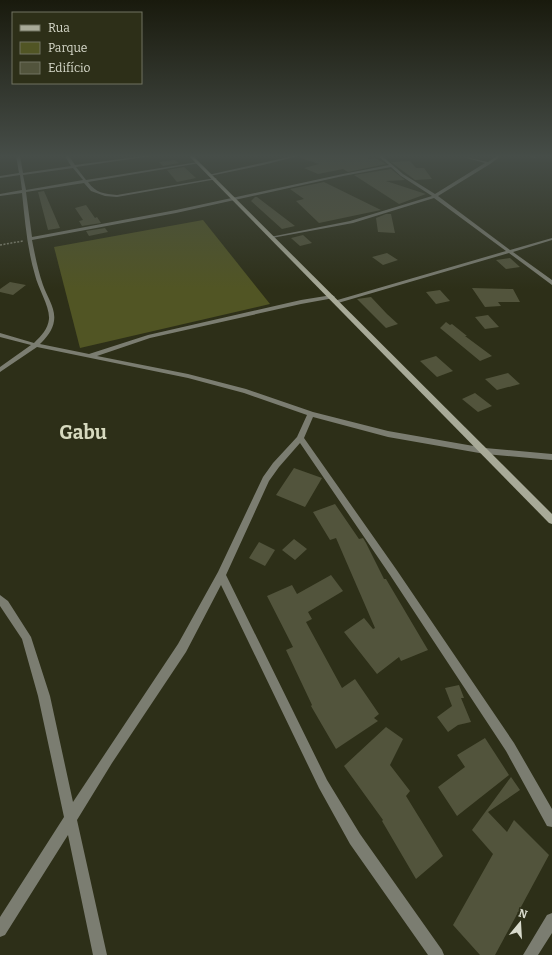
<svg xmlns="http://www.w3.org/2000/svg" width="552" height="955" viewBox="0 0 552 955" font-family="Bitter,serif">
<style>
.green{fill:#515524}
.building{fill:#52543c}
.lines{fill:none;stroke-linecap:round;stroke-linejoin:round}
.path-far1{stroke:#848673;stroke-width:1;stroke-dasharray:1.5 1;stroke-linecap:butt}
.path{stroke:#848673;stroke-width:1.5;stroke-dasharray:2 1.5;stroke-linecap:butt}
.street{fill:#7b7d71;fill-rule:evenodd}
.secondary{fill:#a8aa98;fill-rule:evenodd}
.labels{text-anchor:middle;stroke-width:4;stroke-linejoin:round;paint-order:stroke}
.town-label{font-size:19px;font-weight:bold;fill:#d7dabf;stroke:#2d2f18}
</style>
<rect width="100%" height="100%" fill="#2d2f18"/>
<path class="green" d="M 203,220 L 270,304 L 80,348 L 54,247 Z"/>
<path class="building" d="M 301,156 L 368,156 L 368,159 L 375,158 L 386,164 L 348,172 L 343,169 L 318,174 L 304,168 L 319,164 L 301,158 Z
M 174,160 L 179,163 L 163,166 L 159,162 Z
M 410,161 L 416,168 L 424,168 L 432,179 L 415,180 L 391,162 Z
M 184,167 L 196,178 L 177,182 L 167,170 Z
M 391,169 L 405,180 L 386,181 L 426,194 L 399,204 L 354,175 Z
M 324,182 L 381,210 L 319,223 L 296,201 L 304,199 L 290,189 Z
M 44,191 L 60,228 L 48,230 L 38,192 Z
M 255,197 L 257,197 L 295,226 L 282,229 L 251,201 Z
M 86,205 L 95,218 L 97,217 L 101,223 L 82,226 L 79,221 L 83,220 L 75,208 Z
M 386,214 L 391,214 L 395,233 L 378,232 L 376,218 Z
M 105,228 L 108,232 L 89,236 L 86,231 Z
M 303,235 L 312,243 L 300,246 L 291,238 Z
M 387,253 L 398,260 L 383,265 L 372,257 Z
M 510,258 L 520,267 L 506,269 L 496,260 Z
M 10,282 L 26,285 L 13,295 L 0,292 L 0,289 Z
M 472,288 L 513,289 L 520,302 L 498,302 L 501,306 L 485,307 Z
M 440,290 L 450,301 L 436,304 L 426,292 Z
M 371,297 L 387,314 L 398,324 L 386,328 L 357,299 Z
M 488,315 L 499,327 L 485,329 L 475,317 Z
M 446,322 L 450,325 L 452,324 L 467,336 L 465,336 L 492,356 L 480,361 L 440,328 Z
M 436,356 L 453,371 L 437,377 L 420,361 Z
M 508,373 L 520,384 L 497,390 L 485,379 Z
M 475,393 L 492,406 L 478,412 L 462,399 Z
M 294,468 L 322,478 L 305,507 L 276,495 Z
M 335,504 L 359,539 L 363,538 L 366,543 L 384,579 L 386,579 L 428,650 L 401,661 L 399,657 L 377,674 L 344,632 L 364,618 L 373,629 L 375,628 L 336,538 L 330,540 L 313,512 Z
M 294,539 L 307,549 L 295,560 L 282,550 Z
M 259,542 L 275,550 L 265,566 L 249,558 Z
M 331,575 L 343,591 L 308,612 L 312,619 L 306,622 L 342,688 L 355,679 L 379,714 L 374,718 L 378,721 L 336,749 L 311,706 L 312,705 L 286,650 L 293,647 L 267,596 L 292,585 L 297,594 Z
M 459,685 L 464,698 L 461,698 L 471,722 L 458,725 L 448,732 L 437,717 L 452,706 L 445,688 Z
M 386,727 L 403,739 L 390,765 L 410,791 L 406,796 L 443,856 L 416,879 L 382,821 L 383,820 L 344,766 Z
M 485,738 L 509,775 L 457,816 L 438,787 L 465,767 L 457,755 Z
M 511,777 L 520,790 L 488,812 L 507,832 L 514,820 L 549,855 L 495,955 L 480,955 L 453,925 L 493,854 L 472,830 Z"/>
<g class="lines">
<path class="path-far1" d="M 529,156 L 536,158"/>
<path class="path" d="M 0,245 L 23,241"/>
<path class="street" d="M 16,156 L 20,156 L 23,173 L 71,166 L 65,156 L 69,156 L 75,165 L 144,156 L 151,156 L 76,167 L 86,180 L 198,162 L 200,163 L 88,182 C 96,193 104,194 117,195 L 215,178 L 217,179 L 117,197 L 105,196 L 91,191 L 84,183 L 26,192 L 32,237 L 176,210 L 343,174 L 389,165 L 378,156 L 382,156 L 403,174 L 435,194 L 485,163 L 460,156 L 488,162 L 497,156 L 501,156 L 490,164 L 438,196 L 510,250 L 552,238 L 552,240 L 513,252 L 552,280 L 552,285 L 509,253 L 338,303 L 334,303 L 334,301 L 506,251 L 434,198 L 353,223 L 272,238 L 270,237 L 350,221 L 432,196 L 401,176 L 391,167 L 343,176 L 176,213 L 32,240 C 35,255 38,271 43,285 C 47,297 56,308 54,321 C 53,330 46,338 40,344 L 89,354 L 148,335 L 301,300 L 332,295 L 335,297 L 334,298 L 301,304 L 150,338 L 97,356 L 188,374 L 246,389 L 313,412 L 388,431 L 485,448 L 552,454 L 552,460 L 485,454 L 388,437 L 313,417 L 304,438 L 396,569 L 514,743 L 552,809 L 552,827 L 547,826 L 506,751 L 390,575 L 300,443 L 279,467 L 269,481 L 226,575 L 327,780 L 360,834 L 442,950 L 444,955 L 428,955 L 350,844 L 319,788 L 221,585 L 186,652 L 112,763 L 77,820 L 107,955 L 93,955 L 68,835 L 5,935 L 0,937 L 0,917 L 64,817 L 38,696 L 22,639 L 0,606 L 0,595 L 8,601 L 31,637 L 50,696 L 73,802 L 178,644 L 218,572 L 263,477 L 273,463 L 297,437 L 307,415 L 244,393 L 188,378 L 37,347 L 0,372 L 0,367 L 31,345 L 0,337 L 0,333 L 34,343 C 41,336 48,329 49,319 C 50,307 38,288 35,275 C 27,248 25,221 22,193 L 0,196 L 0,194 L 22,190 L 20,175 L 0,178 L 0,176 L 19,173 ZM 73,168 L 83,180 L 26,190 L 23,175 Z
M 293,156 L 298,156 L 263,165 L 210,176 L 208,175 Z
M 552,913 L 552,933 L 538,955 L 523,955 L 547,915 Z"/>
<path class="secondary" d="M 189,156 L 193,156 L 552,514 L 552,524 L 549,523 Z"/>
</g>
<linearGradient id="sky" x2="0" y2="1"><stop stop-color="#191a0d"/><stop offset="0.54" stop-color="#464d48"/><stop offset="1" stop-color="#464d48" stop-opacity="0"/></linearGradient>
<rect width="552" height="289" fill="url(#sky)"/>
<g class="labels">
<g class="town-label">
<text x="83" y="439">Gabu</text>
</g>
</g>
<rect x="12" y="12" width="130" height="72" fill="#2d2f18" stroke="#717360"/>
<rect x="20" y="25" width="20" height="6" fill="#a8aa98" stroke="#717360"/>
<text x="48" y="32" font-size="12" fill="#d8dacc">Rua</text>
<rect x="20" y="42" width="20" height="12" fill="#515524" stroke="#717360"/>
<text x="48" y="52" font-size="12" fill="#d8dacc">Parque</text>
<rect x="20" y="62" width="20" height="12" fill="#52543c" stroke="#717360"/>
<text x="48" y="72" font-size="12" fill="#d8dacc">Edifício</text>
<g transform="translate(520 923) rotate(18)" stroke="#2d2f18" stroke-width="3" paint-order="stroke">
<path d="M0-3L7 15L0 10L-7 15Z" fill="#d8dacc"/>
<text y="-6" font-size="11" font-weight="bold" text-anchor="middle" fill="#d8dacc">N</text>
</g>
</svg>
